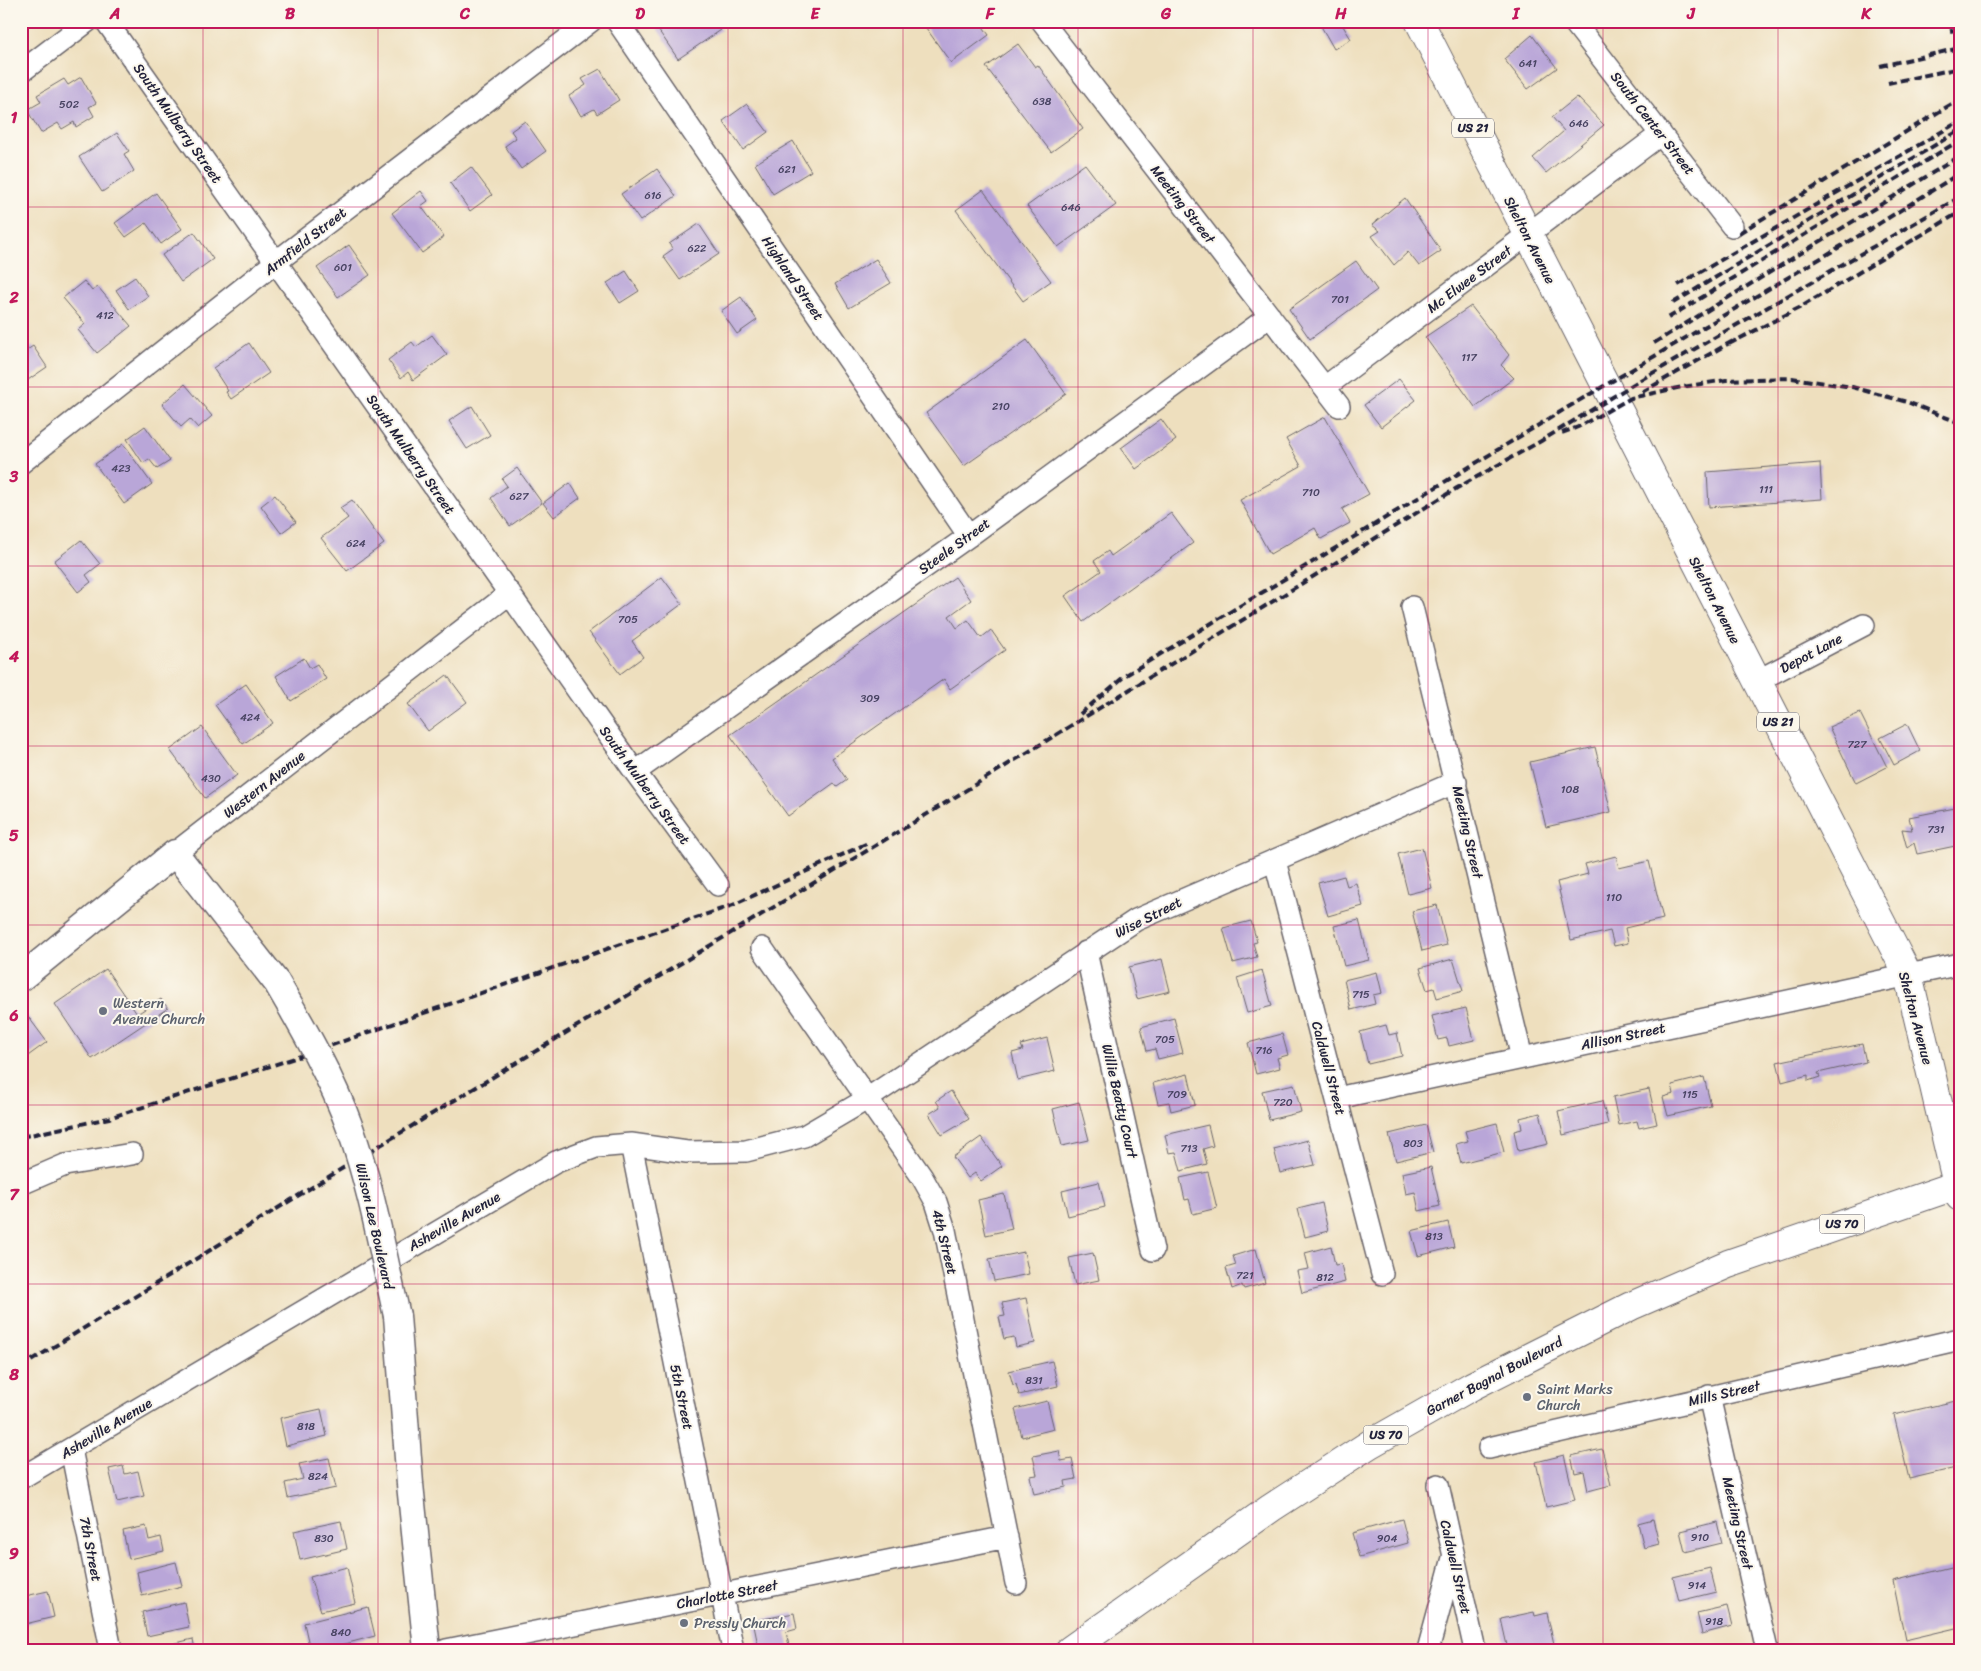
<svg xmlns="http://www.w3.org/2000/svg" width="1981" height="1671" viewBox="0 0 1981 1671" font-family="Sriracha,sans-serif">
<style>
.building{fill:#b9a6d8}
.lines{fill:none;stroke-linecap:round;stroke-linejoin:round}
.minor-casing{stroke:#696469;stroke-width:24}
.tertiary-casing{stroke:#696469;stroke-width:29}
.primary-casing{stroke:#696469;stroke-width:30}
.trunk-casing{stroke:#696469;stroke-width:30}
.minor{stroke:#fff;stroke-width:21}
.tertiary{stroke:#fff;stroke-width:26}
.primary{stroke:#fff;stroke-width:28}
.trunk{stroke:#fff;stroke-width:28}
.rail{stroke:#22223b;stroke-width:4;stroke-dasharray:8 4;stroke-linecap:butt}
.tertiary-bridge-casing{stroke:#696469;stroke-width:29;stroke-linecap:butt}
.tertiary-bridge{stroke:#fff;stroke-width:26}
.grid{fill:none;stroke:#c2185b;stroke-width:1;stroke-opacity:0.55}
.worship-dot{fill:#6b7280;stroke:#fbf7ec;stroke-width:2}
.labels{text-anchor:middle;stroke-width:4;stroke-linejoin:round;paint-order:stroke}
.number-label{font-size:11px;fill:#484362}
.shield{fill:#fbf7ec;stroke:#636270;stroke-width:1}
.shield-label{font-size:12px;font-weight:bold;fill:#22223b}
.street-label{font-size:14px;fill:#22223b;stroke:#fbf7ec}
.worship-label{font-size:14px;fill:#5b616d;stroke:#fbf7ec;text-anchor:start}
.neatline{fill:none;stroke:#c2185b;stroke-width:2}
.grid-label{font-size:16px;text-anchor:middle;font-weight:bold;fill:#c2185b}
</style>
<rect width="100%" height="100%" fill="#fbf7ec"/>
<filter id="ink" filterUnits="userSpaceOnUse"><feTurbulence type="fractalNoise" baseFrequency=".02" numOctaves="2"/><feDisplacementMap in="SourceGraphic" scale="10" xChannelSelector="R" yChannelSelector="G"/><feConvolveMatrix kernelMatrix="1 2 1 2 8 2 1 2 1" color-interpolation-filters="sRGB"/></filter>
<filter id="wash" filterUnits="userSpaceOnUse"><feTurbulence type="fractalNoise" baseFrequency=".0096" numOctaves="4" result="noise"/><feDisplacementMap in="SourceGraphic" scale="20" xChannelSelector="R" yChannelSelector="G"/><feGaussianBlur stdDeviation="1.12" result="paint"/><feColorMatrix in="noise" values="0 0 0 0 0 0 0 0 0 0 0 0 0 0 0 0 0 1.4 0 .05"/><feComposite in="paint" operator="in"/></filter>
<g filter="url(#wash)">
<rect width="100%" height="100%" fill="#eedfbe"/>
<g id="blocks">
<path class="building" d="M 652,21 L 715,21 L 721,30 L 678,59 Z
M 921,21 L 979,21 L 989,35 L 951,63 Z
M 1318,21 L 1340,21 L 1351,39 L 1334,49 Z
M 1532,35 L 1557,68 L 1528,89 L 1504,59 Z
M 1018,44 L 1035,67 L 1038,65 L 1083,129 L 1051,152 L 986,67 Z
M 600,69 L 619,100 L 597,114 L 594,109 L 581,116 L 569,96 L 586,85 L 582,79 Z
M 81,77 L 96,103 L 89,107 L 94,116 L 76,127 L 74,122 L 62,129 L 58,123 L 41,133 L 27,110 L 41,102 L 37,95 L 64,79 L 68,85 Z
M 1577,97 L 1604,125 L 1546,173 L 1533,158 L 1564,131 L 1552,117 Z
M 747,104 L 768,132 L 743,150 L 723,121 Z
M 525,121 L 546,151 L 521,169 L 505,146 L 516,138 L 511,131 Z
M 117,133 L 129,151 L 124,154 L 134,171 L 102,192 L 79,157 Z
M 793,141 L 811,171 L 773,194 L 755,164 Z
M 1085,164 L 1116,205 L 1058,247 L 1027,206 Z
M 471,167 L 492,195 L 470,211 L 450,183 Z
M 657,169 L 676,196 L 640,221 L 621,194 Z
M 983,190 L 1051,281 L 1023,301 L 956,210 Z
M 421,191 L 428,201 L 421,206 L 444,237 L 422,253 L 392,213 Z
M 156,193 L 182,229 L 161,244 L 146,223 L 126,237 L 115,223 Z
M 1405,198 L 1441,251 L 1419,266 L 1408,252 L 1394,265 L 1372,236 L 1380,231 L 1372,225 Z
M 699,224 L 719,254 L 680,280 L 663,256 L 673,249 L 669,244 Z
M 194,232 L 213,259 L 181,282 L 162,255 Z
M 349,245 L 370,275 L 338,297 L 317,268 Z
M 876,259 L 891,283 L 849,308 L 835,284 Z
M 1356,261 L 1377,290 L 1310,339 L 1289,309 Z
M 626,271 L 639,291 L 620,303 L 607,283 Z
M 135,277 L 148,296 L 129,309 L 116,290 Z
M 84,281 L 92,291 L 98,287 L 131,326 L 97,353 L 78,330 L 85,324 L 63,298 Z
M 741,297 L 757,320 L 737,334 L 721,311 Z
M 1471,306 L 1509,355 L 1501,365 L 1514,378 L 1475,407 L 1425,337 Z
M 432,335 L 447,355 L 413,380 L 408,372 L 401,378 L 388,360 L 412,342 L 416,347 Z
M 1027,340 L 1066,394 L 964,466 L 926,413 Z
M 249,343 L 269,373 L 231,399 L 226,392 L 228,391 L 213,368 Z
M 33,346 L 47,367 L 22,384 L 21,354 Z
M 1399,379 L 1416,400 L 1381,427 L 1364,405 Z
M 185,384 L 212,416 L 198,428 L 190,419 L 181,427 L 162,404 Z
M 472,406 L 490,435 L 467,449 L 449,421 Z
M 1325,417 L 1369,494 L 1342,509 L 1350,523 L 1321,539 L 1315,528 L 1270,554 L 1240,500 L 1301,466 L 1286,439 Z
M 1161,419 L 1176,440 L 1136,469 L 1121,448 Z
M 145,426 L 170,461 L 157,469 L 149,459 L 143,463 L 127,439 Z
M 123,444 L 152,484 L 124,504 L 95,464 Z
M 1820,463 L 1822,499 L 1709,507 L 1707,472 Z
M 517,468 L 542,503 L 510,526 L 491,498 L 507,486 L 502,479 Z
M 570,483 L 580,498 L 554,517 L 543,503 Z
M 275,495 L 296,522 L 281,533 L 261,506 Z
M 352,500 L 384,544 L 347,571 L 321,538 L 348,518 L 340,508 Z
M 1171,513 L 1193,543 L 1083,622 L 1065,596 L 1101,571 L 1094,561 L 1108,551 L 1111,556 Z
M 81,540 L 100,564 L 86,575 L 91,582 L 78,592 L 54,561 Z
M 662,577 L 682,604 L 632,641 L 643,657 L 620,674 L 589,632 Z
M 955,577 L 971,600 L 949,616 L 957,628 L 968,620 L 981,638 L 991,630 L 1005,650 L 950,689 L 944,679 L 832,758 L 847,780 L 837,787 L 834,783 L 788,816 L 730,735 Z
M 304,658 L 310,668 L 317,664 L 326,679 L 291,701 L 276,676 Z
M 447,675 L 467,702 L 428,731 L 408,704 Z
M 246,684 L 273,723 L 243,744 L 215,705 Z
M 1860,713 L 1887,767 L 1856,783 L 1829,727 Z
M 1907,724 L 1920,751 L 1894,765 L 1880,738 Z
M 202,727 L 237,775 L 205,798 L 170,750 Z
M 1595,747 L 1611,812 L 1546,827 L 1530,762 Z
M 1960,807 L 1960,845 L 1917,854 L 1914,843 L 1907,848 L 1902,829 L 1912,830 L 1909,817 Z
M 1422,848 L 1432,888 L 1408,894 L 1398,854 Z
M 1616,856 L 1619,868 L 1649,861 L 1663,919 L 1625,928 L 1628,943 L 1614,946 L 1610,931 L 1571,940 L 1557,882 L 1588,874 L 1585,864 Z
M 1344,876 L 1347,886 L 1356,883 L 1363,906 L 1328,916 L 1318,883 Z
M 1437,905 L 1447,945 L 1422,951 L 1412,911 Z
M 1359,920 L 1369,960 L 1344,966 L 1334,926 Z
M 1251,921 L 1257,942 L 1253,943 L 1257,957 L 1233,963 L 1223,928 Z
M 1162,959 L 1170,991 L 1137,999 L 1129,967 Z
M 1453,959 L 1463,991 L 1437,998 L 1434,988 L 1427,990 L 1420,968 Z
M 106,969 L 137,1014 L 161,999 L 168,1008 L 92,1059 L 55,1004 Z
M 1262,970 L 1272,1006 L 1247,1013 L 1237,978 Z
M 1377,972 L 1382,993 L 1373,995 L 1375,1004 L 1351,1010 L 1344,980 Z
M 1466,1008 L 1474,1040 L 1449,1046 L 1447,1038 L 1438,1040 L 1432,1016 Z
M 27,1015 L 47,1042 L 21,1061 L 21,1019 Z
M 1174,1018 L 1183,1053 L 1158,1059 L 1155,1049 L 1147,1051 L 1141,1027 Z
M 1386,1025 L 1389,1035 L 1397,1033 L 1402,1056 L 1368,1064 L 1360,1032 Z
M 1282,1034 L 1288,1055 L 1277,1058 L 1280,1068 L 1256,1074 L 1248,1043 Z
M 1047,1038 L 1055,1071 L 1018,1080 L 1012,1053 L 1023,1050 L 1021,1045 Z
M 1862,1044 L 1866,1062 L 1818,1073 L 1820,1077 L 1808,1081 L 1808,1075 L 1782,1082 L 1777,1062 Z
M 1188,1074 L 1195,1105 L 1171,1111 L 1169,1102 L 1158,1104 L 1153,1083 Z
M 1704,1077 L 1711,1106 L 1668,1116 L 1663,1097 L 1674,1094 L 1672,1085 Z
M 1294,1084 L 1301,1112 L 1269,1120 L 1262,1091 Z
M 1649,1089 L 1657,1124 L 1639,1128 L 1637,1121 L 1619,1125 L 1613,1097 Z
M 951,1091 L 969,1119 L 942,1135 L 929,1114 L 940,1107 L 936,1101 Z
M 1602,1101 L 1608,1124 L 1563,1135 L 1558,1111 Z
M 1079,1102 L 1089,1140 L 1062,1146 L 1053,1109 Z
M 1540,1113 L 1548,1144 L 1518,1151 L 1514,1131 L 1522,1129 L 1520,1118 Z
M 1497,1123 L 1504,1152 L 1461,1163 L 1456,1144 L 1468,1141 L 1465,1131 Z
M 1208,1125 L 1213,1146 L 1203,1149 L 1207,1164 L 1181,1171 L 1176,1152 L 1169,1153 L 1165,1135 Z
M 1426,1125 L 1433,1152 L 1396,1161 L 1389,1134 Z
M 981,1137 L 1002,1166 L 981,1181 L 975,1173 L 968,1178 L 953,1157 Z
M 1308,1140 L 1315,1165 L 1280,1173 L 1274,1149 Z
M 1431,1167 L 1440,1206 L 1419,1211 L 1415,1192 L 1406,1194 L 1402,1173 Z
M 1208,1172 L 1217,1208 L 1193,1214 L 1189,1199 L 1185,1200 L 1180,1178 Z
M 1099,1182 L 1105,1207 L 1068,1216 L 1062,1191 Z
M 1004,1194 L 1012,1229 L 986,1235 L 978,1200 Z
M 1322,1203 L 1328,1231 L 1305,1237 L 1298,1209 Z
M 1448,1222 L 1454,1247 L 1418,1256 L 1411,1231 Z
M 1331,1246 L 1335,1265 L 1341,1264 L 1345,1282 L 1302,1293 L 1297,1271 L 1309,1269 L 1305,1253 Z
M 1256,1249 L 1265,1283 L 1244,1289 L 1242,1285 L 1232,1289 L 1226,1268 L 1236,1265 L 1233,1256 Z
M 1024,1252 L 1029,1274 L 994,1281 L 989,1259 Z
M 1093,1253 L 1099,1280 L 1075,1285 L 1069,1258 Z
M 1026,1298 L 1035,1343 L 1016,1347 L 1014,1337 L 1004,1339 L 999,1317 L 1005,1316 L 1002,1303 Z
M 1052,1361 L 1058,1386 L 1019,1395 L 1016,1384 L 1013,1385 L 1009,1371 Z
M 1960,1400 L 1960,1467 L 1909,1479 L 1894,1415 Z
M 1047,1401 L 1054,1429 L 1022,1437 L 1015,1409 Z
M 321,1409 L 327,1436 L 286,1446 L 280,1418 Z
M 1602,1449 L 1611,1485 L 1588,1491 L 1584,1471 L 1575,1473 L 1571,1456 Z
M 1059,1451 L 1061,1461 L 1072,1459 L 1076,1479 L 1065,1481 L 1066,1487 L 1034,1494 L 1030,1476 L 1037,1475 L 1033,1456 Z
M 1564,1455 L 1575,1500 L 1546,1507 L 1536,1462 Z
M 329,1458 L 336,1488 L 288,1498 L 285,1483 L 303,1479 L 299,1464 Z
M 123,1466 L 125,1474 L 138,1471 L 144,1496 L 117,1502 L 109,1469 Z
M 1402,1519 L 1408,1543 L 1359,1557 L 1352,1533 Z
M 1653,1519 L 1659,1544 L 1644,1548 L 1638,1523 Z
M 341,1521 L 347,1549 L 300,1560 L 294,1531 Z
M 1717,1522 L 1722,1543 L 1685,1552 L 1680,1531 Z
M 146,1526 L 149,1540 L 161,1537 L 164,1551 L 129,1559 L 123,1531 Z
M 176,1562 L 182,1586 L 142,1596 L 137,1572 Z
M 1960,1565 L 1960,1627 L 1905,1640 L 1893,1581 Z
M 347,1567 L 355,1603 L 321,1611 L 310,1577 Z
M 1710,1568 L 1716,1592 L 1679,1601 L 1673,1577 Z
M 48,1591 L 54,1617 L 21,1625 L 21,1597 Z
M 184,1602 L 189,1627 L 147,1636 L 142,1612 Z
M 1727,1606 L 1732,1626 L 1702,1634 L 1697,1613 Z
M 368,1607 L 375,1636 L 321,1650 L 310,1650 L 304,1623 Z
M 1534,1612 L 1535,1616 L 1547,1613 L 1554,1644 L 1528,1650 L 1508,1650 L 1501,1619 Z
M 794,1613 L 797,1629 L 786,1632 L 790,1650 L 759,1650 L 753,1621 Z
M 193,1639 L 195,1650 L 150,1650 L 150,1649 Z"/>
</g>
</g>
<g filter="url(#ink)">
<use href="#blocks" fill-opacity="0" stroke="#696469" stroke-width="1"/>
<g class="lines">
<defs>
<path id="minor" d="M 106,21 L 635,772 L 718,885
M 617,21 L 969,536
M 1042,21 L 1339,406
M 1573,21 L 1732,226
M 21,72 L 88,21
M 1325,387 L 1661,134
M 21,463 L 276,262 L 591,21
M 1412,607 L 1522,1058
M 1757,681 L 1864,625
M 635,772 L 969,536 L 1270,316
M 175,853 L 510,593
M 1275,861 L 1382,1274
M 762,948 L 922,1177 L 936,1202 L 945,1230 L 1016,1583
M 1086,952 L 1153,1250
M 1337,1098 L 1960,964
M 631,1144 L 733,1650
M 21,1184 L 65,1165 L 132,1154
M 1709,1396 L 1767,1650
M 1489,1448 L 1960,1339
M 71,1449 L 111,1650
M 21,1478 L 556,1162 L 596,1147 L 631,1144 L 687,1152 L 746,1151 L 804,1136 L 867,1099 L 1136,920 L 1456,782
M 1438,1485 L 1475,1650
M 446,1650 L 1007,1537
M 1428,1650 L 1453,1558"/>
<path id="tertiary" d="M 21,978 L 175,853 L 277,983
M 397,1316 L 410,1484 L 427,1650"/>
<path id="primary" d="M 1419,21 L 1908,975 L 1960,1197"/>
<path id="trunk" d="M 1070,1650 L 1271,1508 L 1370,1444 L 1472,1386 L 1631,1306 L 1728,1264 L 1960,1184"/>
</defs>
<use href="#minor" class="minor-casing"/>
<use href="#tertiary" class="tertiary-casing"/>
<use href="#primary" class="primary-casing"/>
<use href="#trunk" class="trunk-casing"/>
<use href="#minor" class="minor"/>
<use href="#tertiary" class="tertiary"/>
<use href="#primary" class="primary"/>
<use href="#trunk" class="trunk"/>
<path class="rail" d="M 1950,31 L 1960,29
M 1880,66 L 1960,48
M 1888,83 L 1960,68
M 1739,233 L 1960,99
M 1678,285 L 1960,121
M 1673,303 L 1960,130
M 1668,318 L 1960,140
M 1654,343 L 1960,156
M 1729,344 L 1801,307 L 1960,212
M 1642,392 L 1733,341
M 1562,433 L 1578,427 L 1631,398 L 1682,387 L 1726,380 L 1792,378 L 1852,387 L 1907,402 L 1960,423
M 1080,714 L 1126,675 L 1570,406 L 1877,225 L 1960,173
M 21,1137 L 109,1118 L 298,1057 L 733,905 L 868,843
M 21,1367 L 364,1155 L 916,821 L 1457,488 L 1541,441 L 1637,382 L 1960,197"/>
<defs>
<path id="tertiary-bridge" d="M 277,983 C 304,1029 332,1078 350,1128 C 372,1189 383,1254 397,1316"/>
</defs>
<use href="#tertiary-bridge" class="tertiary-bridge-casing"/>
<use href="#tertiary-bridge" class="tertiary-bridge"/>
</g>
</g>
<path class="grid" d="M 203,21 L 203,1650M 378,21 L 378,1650M 553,21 L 553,1650M 728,21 L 728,1650M 903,21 L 903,1650M 1078,21 L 1078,1650M 1253,21 L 1253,1650M 1428,21 L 1428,1650M 1603,21 L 1603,1650M 1778,21 L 1778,1650M 21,207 L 1960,207M 21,387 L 1960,387M 21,566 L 1960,566M 21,746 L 1960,746M 21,925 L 1960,925M 21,1105 L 1960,1105M 21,1284 L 1960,1284M 21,1464 L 1960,1464"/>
<g class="worship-dot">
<circle cx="103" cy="1011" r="5"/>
<circle cx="1527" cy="1397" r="5"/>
<circle cx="684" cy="1623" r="5"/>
</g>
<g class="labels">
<g class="number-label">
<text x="1528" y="67">641</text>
<text x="1042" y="105">638</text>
<text x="69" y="108">502</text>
<text x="1579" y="127">646</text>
<text x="787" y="173">621</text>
<text x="653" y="199">616</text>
<text x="1071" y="211">646</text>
<text x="697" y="252">622</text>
<text x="343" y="271">601</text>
<text x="1340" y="303">701</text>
<text x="105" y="319">412</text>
<text x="1469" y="361">117</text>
<text x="1001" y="410">210</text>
<text x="121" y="472">423</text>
<text x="1766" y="493">111</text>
<text x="1311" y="496">710</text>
<text x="519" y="500">627</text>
<text x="356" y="547">624</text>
<text x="628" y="623">705</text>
<text x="870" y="702">309</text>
<text x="250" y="721">424</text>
<text x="1857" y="748">727</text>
<text x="211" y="782">430</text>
<text x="1570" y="793">108</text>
<text x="1936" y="833">731</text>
<text x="1614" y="901">110</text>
<text x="1361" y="998">715</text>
<text x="1165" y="1043">705</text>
<text x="1264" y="1054">716</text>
<text x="1177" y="1098">709</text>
<text x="1690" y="1098">115</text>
<text x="1283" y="1106">720</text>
<text x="1413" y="1147">803</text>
<text x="1189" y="1152">713</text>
<text x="1434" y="1240">813</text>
<text x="1245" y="1279">721</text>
<text x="1325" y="1281">812</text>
<text x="1034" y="1384">831</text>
<text x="306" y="1430">818</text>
<text x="318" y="1480">824</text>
<text x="1700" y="1541">910</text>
<text x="324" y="1542">830</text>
<text x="1387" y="1542">904</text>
<text x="1697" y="1589">914</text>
<text x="1714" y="1625">918</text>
<text x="341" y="1636">840</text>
</g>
<g class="shield">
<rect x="1452" y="118.5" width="42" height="19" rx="4"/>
<rect x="1757" y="712.5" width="42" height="19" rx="4"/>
<rect x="1819.5" y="1214.5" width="45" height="19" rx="4"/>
<rect x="1363.5" y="1425.5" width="45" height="19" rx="4"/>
</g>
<g class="shield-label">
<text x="1473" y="132">US 21</text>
<text x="1778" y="726">US 21</text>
<text x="1842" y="1228">US 70</text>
<text x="1386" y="1439">US 70</text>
</g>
<g class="street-label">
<text transform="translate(178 123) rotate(55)" y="5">South Mulberry Street</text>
<text transform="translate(1653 123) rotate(52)" y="5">South Center Street</text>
<text transform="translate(1183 204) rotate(52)" y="5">Meeting Street</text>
<text transform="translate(1530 240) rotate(63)" y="5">Shelton Avenue</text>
<text transform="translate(305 241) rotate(-38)" y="5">Armfield Street</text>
<text transform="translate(793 278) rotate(56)" y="5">Highland Street</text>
<text transform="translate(1469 279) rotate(-37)" y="5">Mc Elwee Street</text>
<text transform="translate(411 454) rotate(55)" y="5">South Mulberry Street</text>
<text transform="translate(954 546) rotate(-36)" y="5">Steele Street</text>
<text transform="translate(1715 600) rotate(63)" y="5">Shelton Avenue</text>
<text transform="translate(1811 653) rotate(-28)" y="5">Depot Lane</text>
<text transform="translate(264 784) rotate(-38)" y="5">Western Avenue</text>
<text transform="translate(645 785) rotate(54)" y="5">South Mulberry Street</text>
<text transform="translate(1468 832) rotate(77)" y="5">Meeting Street</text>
<text transform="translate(1148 917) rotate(-27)" y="5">Wise Street</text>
<text transform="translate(1916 1018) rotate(75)" y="5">Shelton Avenue</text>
<text transform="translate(1623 1036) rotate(-12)" y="5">Allison Street</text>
<text transform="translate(1329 1068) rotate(75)" y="5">Caldwell Street</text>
<text transform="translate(1120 1101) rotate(77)" y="5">Willie Beatty Court</text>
<text transform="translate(454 1221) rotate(-30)" y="5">Asheville Avenue</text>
<text transform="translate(375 1226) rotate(77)" y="5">Wilson Lee Boulevard</text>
<text transform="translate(945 1242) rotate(76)" y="5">4th Street</text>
<text transform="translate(1494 1376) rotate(-28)" y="5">Garner Bagnal Boulevard</text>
<text transform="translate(1724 1393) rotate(-13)" y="5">Mills Street</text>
<text transform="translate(682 1397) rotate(78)" y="5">5th Street</text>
<text transform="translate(106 1428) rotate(-31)" y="5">Asheville Avenue</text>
<text transform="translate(1738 1523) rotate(77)" y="5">Meeting Street</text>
<text transform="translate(91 1549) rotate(79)" y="5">7th Street</text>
<text transform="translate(1456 1567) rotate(77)" y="5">Caldwell Street</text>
<text transform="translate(727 1594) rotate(-11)" y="5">Charlotte Street</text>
</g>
<g class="worship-label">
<text x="113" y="1008">Western<tspan x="113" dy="16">Avenue Church</tspan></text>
<text x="1537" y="1394">Saint Marks<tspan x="1537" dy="16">Church</tspan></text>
<text x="694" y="1628">Pressly Church</text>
</g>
</g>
<rect width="1981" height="1671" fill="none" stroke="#fbf7ec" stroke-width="55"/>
<rect x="28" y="28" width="1926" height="1616" class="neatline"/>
<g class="grid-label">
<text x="115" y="19">A</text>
<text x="290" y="19">B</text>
<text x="465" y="19">C</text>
<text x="640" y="19">D</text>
<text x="815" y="19">E</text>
<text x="990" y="19">F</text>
<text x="1166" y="19">G</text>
<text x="1341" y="19">H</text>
<text x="1516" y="19">I</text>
<text x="1691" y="19">J</text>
<text x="1866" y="19">K</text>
<text x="14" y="123">1</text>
<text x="14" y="303">2</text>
<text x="14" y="482">3</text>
<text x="14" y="662">4</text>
<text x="14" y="841">5</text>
<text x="14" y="1021">6</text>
<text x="14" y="1200">7</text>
<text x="14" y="1380">8</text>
<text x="14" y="1559">9</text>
</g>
</svg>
